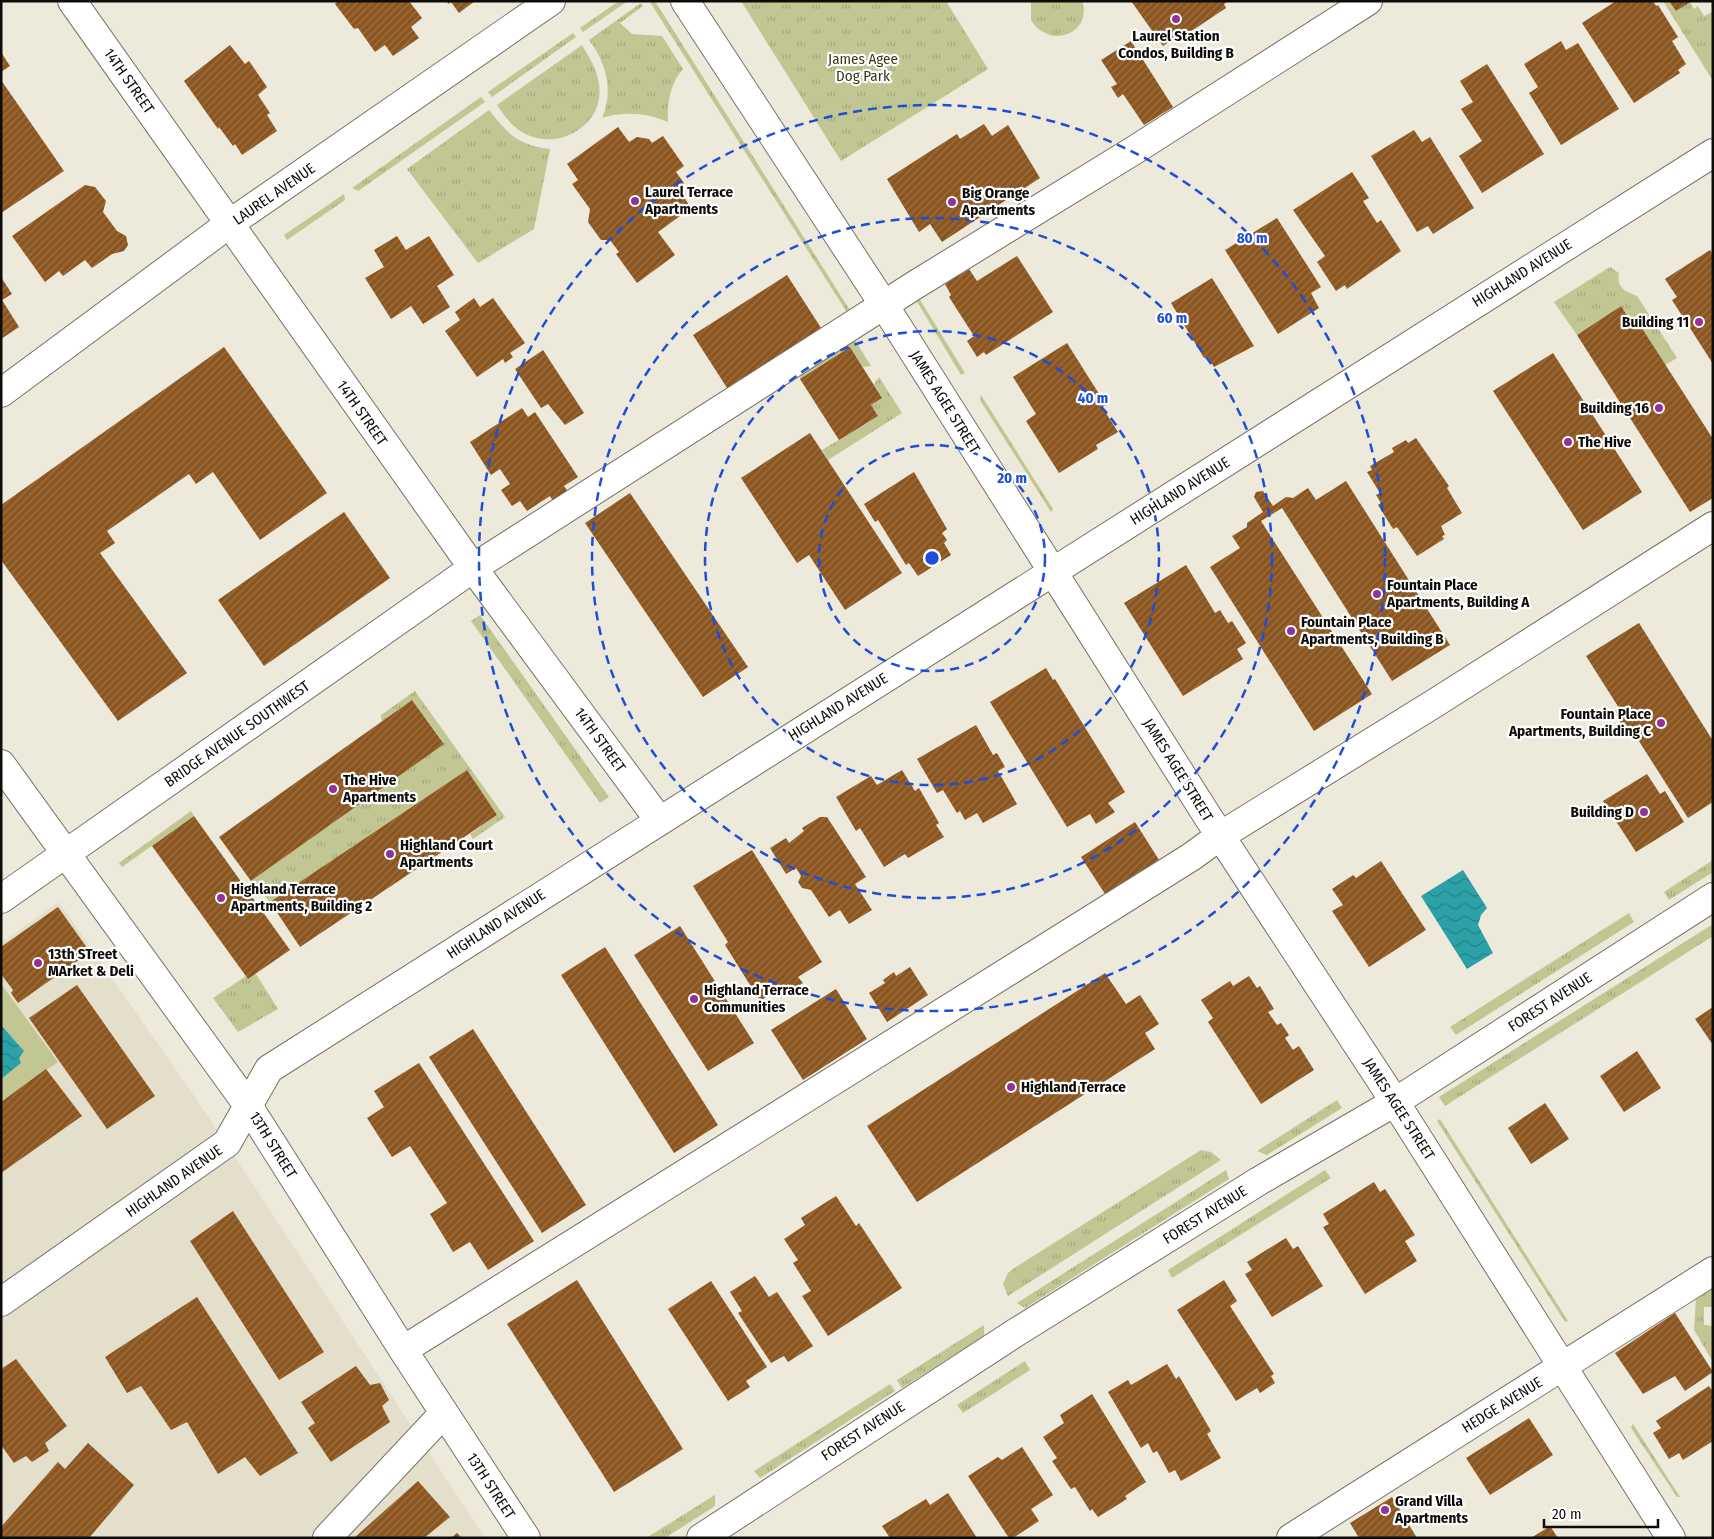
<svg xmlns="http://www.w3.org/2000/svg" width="1714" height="1539" viewBox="0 0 1714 1539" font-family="'Fira Sans Condensed',sans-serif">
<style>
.built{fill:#e4dfca}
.grass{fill:url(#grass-tufts)}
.pitch{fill:#c2c692}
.water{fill:url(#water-waves)}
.building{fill:url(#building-hatch)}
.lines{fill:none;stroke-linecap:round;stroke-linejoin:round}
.minor-casing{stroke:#757266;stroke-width:30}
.minor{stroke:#fff;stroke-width:28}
.ring{fill:none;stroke:#1d4ed8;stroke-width:2.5;stroke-dasharray:9 6}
.poi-dot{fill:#943197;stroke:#fff;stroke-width:2}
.labels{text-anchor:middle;stroke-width:4.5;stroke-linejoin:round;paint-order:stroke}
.poi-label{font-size:15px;font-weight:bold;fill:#0e0c08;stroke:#fff;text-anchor:start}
.park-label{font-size:15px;fill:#383a18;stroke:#fff}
.street-label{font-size:15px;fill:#0e0c08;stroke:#fff}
.centre{fill:#1d4ed8;stroke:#fff;stroke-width:2.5}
.ring-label{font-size:15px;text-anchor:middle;font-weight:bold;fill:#1d4ed8;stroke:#fff;stroke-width:4.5;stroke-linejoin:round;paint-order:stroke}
</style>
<defs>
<pattern id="grass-tufts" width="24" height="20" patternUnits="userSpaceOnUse" patternTransform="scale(1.25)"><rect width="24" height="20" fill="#c2c692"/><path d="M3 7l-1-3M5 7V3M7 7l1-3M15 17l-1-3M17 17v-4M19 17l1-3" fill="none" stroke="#a6a97c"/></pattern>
<pattern id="water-waves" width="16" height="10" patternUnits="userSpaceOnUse" patternTransform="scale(1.25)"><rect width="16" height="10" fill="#2ca2a8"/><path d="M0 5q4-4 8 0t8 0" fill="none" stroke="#248287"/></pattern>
<pattern id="building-hatch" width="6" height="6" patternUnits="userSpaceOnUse" patternTransform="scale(1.25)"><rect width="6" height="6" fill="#8c551e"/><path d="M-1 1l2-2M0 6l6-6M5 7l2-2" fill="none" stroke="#99724b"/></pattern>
</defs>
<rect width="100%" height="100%" fill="#ede9db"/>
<path class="built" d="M 59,902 L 206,1113 L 485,1538 L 1,1538 L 1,943 Z"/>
<path class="grass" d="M 619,1 L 628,1 L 583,32 L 580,28 Z
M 655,1 L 851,312 L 848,314 L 650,2 Z
M 741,1 L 946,1 L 988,69 L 841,161 Z
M 1031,1 L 1082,1 C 1093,34 1049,50 1031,20 Z
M 1663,1 L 1669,1 L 1676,11 L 1690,2 L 1694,9 L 1698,6 L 1704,16 L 1713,12 L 1713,81 Z
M 641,3 L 643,6 L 620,23 L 632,34 L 662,36 L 683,69 C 670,83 667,104 668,122 C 648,113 624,111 602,118 C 614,91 606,62 589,40 Z
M 573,33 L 576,37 L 492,97 L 488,92 Z
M 582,45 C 589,57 597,69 599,84 C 606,130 547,157 514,126 C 507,120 502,112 497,105 Z
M 481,97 L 485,102 L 358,191 L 352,188 Z
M 489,110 C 508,134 518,145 550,149 L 534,229 L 478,263 L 407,169 Z
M 344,194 L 345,200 L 287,240 L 284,235 Z
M 1610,267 L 1619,273 C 1616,288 1625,291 1637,296 L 1677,358 L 1665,365 L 1638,322 L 1633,325 L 1621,306 L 1577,335 L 1554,302 Z
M 919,298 L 965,373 L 961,375 L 916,300 Z
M 853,337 L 871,366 L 863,367 L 850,347 L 800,379 L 800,369 Z
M 879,377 L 902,413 L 828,460 L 822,450 L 878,416 L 871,405 L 882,398 L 874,384 Z
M 981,395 L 1053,509 L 1051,512 L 980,400 Z
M 480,615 L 609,797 L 600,803 L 471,621 Z
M 415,691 L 505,817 L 473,839 L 470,834 L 497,815 L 467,771 L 270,902 L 251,881 L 444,743 L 412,700 L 382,721 L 381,715 Z
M 191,811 L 194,816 L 122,867 L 119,863 Z
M 1713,860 L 1713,872 L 1669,900 L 1664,892 Z
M 1629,913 L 1634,922 L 1456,1035 L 1450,1027 Z
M 1713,924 L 1713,936 L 1445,1106 L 1439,1097 Z
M 256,974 L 278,1009 L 238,1032 L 213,998 L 246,976 L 248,979 Z
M 1337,1100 L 1342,1108 L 1267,1155 L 1257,1151 Z
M 1440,1119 L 1568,1321 L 1565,1322 L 1437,1121 Z
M 1201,1150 L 1211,1152 L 1221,1160 L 1008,1296 L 1003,1284 L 1008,1273 L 1013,1269 Z
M 1226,1170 L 1229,1179 L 1025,1308 L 1017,1303 Z
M 1325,1170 L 1331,1178 L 1172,1278 L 1168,1270 Z
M 1713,1288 L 1713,1307 L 1704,1307 L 1704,1325 L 1713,1326 L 1713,1362 L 1694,1330 L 1696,1298 Z
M 984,1325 L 984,1336 L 902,1388 L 897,1380 Z
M 1025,1361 L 1030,1370 L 963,1413 L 957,1405 Z
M 890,1384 L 895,1391 L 760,1478 L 754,1471 Z
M 1633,1424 L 1680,1497 L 1677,1497 L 1635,1434 L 1631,1427 Z
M 715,1495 L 715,1506 L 665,1538 L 646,1538 Z"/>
<path class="pitch" d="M 1,984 L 58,1062 L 1,1102 Z"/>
<path class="water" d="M 1463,870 L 1487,908 L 1481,915 L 1478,925 L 1493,953 L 1467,969 L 1421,896 Z
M 1,1025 L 24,1051 L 19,1058 L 21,1063 L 1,1079 Z"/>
<path class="building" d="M 338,1 L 409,1 L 422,18 L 411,27 L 419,38 L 393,56 L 385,45 L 375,52 L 358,28 L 354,29 L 335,4 Z
M 447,1 L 475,1 L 459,13 L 451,2 L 448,4 Z
M 1131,1 L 1228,1 L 1224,4 L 1226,8 L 1184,36 L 1182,33 L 1163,46 Z
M 1616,1 L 1653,1 L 1656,6 L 1658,5 L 1678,37 L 1672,41 L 1686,64 L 1678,70 L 1680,73 L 1634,103 L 1582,23 Z
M 1669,1 L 1692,1 L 1676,11 Z
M 1131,41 L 1173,107 L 1144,125 L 1123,94 L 1118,98 L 1111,87 L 1117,84 L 1101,60 Z
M 1561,41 L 1566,50 L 1578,43 L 1619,109 L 1561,145 L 1529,93 L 1538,87 L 1524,64 Z
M 230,45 L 245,64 L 249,61 L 267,87 L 258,95 L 270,113 L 267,115 L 277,131 L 242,155 L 235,144 L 233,146 L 219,127 L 218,129 L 184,81 Z
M 1,52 L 10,66 L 1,72 Z
M 1487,64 L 1544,154 L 1482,193 L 1459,156 L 1482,141 L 1461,109 L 1473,102 L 1460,81 Z
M 1,80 L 64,171 L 1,213 Z
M 984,124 L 992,136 L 1008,125 L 1040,178 L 942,242 L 930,224 L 919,232 L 887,179 L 957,134 L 960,139 Z
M 618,127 L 629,142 L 637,137 L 649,139 L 652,143 L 663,136 L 684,166 L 676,172 L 684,183 L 682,194 L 691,208 L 658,232 L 675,255 L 637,283 L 616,254 L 619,252 L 610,240 L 601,240 L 588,222 L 590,209 L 572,184 L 578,180 L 567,164 Z
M 1414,130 L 1422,142 L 1430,137 L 1474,208 L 1433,234 L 1428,226 L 1417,232 L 1371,156 Z
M 1352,172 L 1369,198 L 1363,201 L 1377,223 L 1381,220 L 1401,251 L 1347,289 L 1345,285 L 1336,291 L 1317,262 L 1325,256 L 1293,210 Z
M 85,185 L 95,187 L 106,201 L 103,212 L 117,231 L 126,236 L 128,245 L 124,251 L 112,254 L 92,268 L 85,260 L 63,276 L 59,271 L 45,282 L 12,236 Z
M 1277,218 L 1321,287 L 1311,293 L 1319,308 L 1278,334 L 1225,250 Z
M 397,236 L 406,250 L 429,236 L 454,275 L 437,286 L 450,307 L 423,324 L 411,306 L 391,319 L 365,278 L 384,267 L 374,250 Z
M 1710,250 L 1713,255 L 1713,364 L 1672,300 L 1677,297 L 1665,279 Z
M 1017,256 L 1053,312 L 986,355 L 984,352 L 977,357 L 967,341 L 974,336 L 949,297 L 951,295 L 945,284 L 969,269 L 977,281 Z
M 787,275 L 823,331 L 729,391 L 693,335 Z
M 1,277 L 12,294 L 2,300 L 19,327 L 1,339 Z
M 1212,278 L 1254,346 L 1214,367 L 1207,356 L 1204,358 L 1171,303 Z
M 474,298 L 480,307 L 493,298 L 525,343 L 510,353 L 513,357 L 505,363 L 503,359 L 477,377 L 445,331 L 460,320 L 455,312 Z
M 1621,306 L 1633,325 L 1638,322 L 1713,439 L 1713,498 L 1690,512 L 1577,335 Z
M 1067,343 L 1106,405 L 1102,407 L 1118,432 L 1096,445 L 1098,449 L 1059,473 L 1026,421 L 1036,414 L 1013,377 Z
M 224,347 L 327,493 L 260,540 L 213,472 L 196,484 L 189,474 L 107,531 L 115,543 L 100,553 L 187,673 L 118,721 L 1,560 L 1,505 Z
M 850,347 L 882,398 L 871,405 L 878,416 L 839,440 L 800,379 Z
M 543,350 L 584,413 L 565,425 L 548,404 L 541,408 L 515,369 Z
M 1553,353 L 1642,492 L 1583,530 L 1493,391 Z
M 522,408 L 528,417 L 535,412 L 578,477 L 564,486 L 569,493 L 554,503 L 550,496 L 527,511 L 520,501 L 512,506 L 501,490 L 510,484 L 500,469 L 491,475 L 470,442 Z
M 810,433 L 902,573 L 845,610 L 809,555 L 797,563 L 741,478 Z
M 1416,438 L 1449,486 L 1447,488 L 1462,513 L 1441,526 L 1445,535 L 1442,536 L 1444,539 L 1417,556 L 1397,527 L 1393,529 L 1378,505 L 1381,503 L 1376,495 L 1380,493 L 1367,472 L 1372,470 L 1370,466 L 1394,452 L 1392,448 L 1406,440 L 1408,443 Z
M 914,472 L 947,529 L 942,533 L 947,540 L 944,543 L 951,555 L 918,576 L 909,563 L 906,565 L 878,520 L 875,522 L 864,504 Z
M 1346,481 L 1450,645 L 1392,681 L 1282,508 L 1261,521 L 1372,694 L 1314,731 L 1210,567 L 1240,548 L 1232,536 L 1247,527 L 1247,523 L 1263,512 L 1254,497 L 1256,492 L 1263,491 L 1273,506 L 1286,497 L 1293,498 L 1308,488 L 1316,500 Z
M 630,493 L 748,667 L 703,697 L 585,523 Z
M 344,512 L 390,578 L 264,666 L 218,600 Z
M 1186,565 L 1215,613 L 1220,610 L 1228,623 L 1232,621 L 1246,643 L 1237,649 L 1243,659 L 1183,696 L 1124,603 Z
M 1639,623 L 1713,741 L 1713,802 L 1688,818 L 1635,735 L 1630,738 L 1614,712 L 1619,708 L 1586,656 Z
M 1046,668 L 1053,680 L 1055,679 L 1125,792 L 1108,803 L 1115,812 L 1096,824 L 1090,814 L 1067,827 L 990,702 Z
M 412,700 L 444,744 L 251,881 L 219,837 Z
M 976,725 L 993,755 L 997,753 L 1005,767 L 998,771 L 1017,804 L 983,823 L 977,813 L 965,820 L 960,811 L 957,813 L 943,790 L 937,793 L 917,759 Z
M 467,770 L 497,815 L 300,947 L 270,902 Z
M 902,770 L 915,791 L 919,788 L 939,823 L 936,825 L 944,837 L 908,858 L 905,854 L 884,867 L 860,828 L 856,831 L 836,797 L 871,776 L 877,785 Z
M 1647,774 L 1660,794 L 1665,791 L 1684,822 L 1636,852 L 1603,801 Z
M 194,816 L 290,950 L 248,979 L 152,846 Z
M 820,817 L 827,817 L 866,877 L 855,884 L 872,910 L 849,924 L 840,910 L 829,917 L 811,890 L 802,888 L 798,882 L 801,876 L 796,868 L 786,874 L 770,848 L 786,838 L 789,843 L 804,831 L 802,828 Z
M 1135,822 L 1161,863 L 1107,897 L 1081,857 Z
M 752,850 L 822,962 L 798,977 L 803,983 L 789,992 L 784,985 L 760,1001 L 725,945 L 728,942 L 693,886 Z
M 1381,861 L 1426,930 L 1369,967 L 1332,911 L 1343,905 L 1332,889 L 1353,875 L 1356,878 Z
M 58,907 L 90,952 L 18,1003 L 11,993 L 13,990 L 1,974 L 1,947 Z
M 680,926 L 754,1043 L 708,1071 L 634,955 Z
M 605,947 L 718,1125 L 674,1153 L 561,975 Z
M 910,967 L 928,995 L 887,1022 L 869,993 L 885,983 L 883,980 L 894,972 L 896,976 Z
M 1105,973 L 1126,1004 L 1140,995 L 1159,1024 L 1145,1033 L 1155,1049 L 917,1202 L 867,1126 Z
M 1249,976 L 1257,988 L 1260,986 L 1274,1009 L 1268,1012 L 1277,1025 L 1281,1023 L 1289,1035 L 1285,1038 L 1293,1050 L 1299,1046 L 1314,1070 L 1261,1104 L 1208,1022 L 1213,1018 L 1201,1000 L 1230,981 L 1233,986 Z
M 77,985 L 155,1096 L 107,1129 L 29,1018 Z
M 836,989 L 867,1039 L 803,1080 L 771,1030 Z
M 1713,1007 L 1713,1045 L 1695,1019 Z
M 473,1029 L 586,1205 L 542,1233 L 429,1057 Z
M 1637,1051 L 1661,1088 L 1624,1112 L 1600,1076 Z
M 419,1063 L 534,1241 L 488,1270 L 470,1242 L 453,1252 L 430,1214 L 447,1203 L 410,1146 L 392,1157 L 367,1118 L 384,1107 L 374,1091 Z
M 46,1069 L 82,1116 L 1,1173 L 1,1102 Z
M 1545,1103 L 1569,1139 L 1531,1164 L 1508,1128 Z
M 1374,1182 L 1380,1192 L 1385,1189 L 1415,1235 L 1405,1241 L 1417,1261 L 1365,1294 L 1323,1227 L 1329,1224 L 1323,1214 Z
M 836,1196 L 856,1226 L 859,1223 L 902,1288 L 828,1336 L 802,1296 L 811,1291 L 793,1263 L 798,1260 L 784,1239 L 805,1225 L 801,1218 Z
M 233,1211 L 324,1352 L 279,1380 L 190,1241 Z
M 1286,1238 L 1293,1249 L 1298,1246 L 1323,1286 L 1272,1317 L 1245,1274 L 1252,1270 L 1247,1262 Z
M 755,1276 L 769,1297 L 777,1292 L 813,1346 L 788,1362 L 784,1356 L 771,1363 L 738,1313 L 742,1311 L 730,1292 Z
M 577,1280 L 683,1449 L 614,1492 L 507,1324 Z
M 1224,1280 L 1237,1301 L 1230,1306 L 1274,1374 L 1271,1376 L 1275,1383 L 1260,1393 L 1257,1388 L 1236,1401 L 1177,1310 Z
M 711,1281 L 767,1367 L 746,1381 L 750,1387 L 728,1401 L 668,1309 Z
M 197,1297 L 298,1453 L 260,1476 L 245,1457 L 218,1474 L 187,1422 L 171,1430 L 141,1386 L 127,1393 L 105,1357 Z
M 1675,1313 L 1713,1372 L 1685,1391 L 1675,1376 L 1643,1394 L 1615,1353 Z
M 16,1359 L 67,1426 L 45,1443 L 49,1451 L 32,1462 L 26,1456 L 14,1463 L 1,1445 L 1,1369 Z
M 1167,1364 L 1176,1379 L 1179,1376 L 1211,1431 L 1207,1434 L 1221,1458 L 1181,1481 L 1175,1470 L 1169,1473 L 1157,1451 L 1153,1453 L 1148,1443 L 1141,1448 L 1108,1392 L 1128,1380 L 1131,1385 Z
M 356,1366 L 370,1385 L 380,1383 L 389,1400 L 382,1406 L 390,1422 L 331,1462 L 308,1428 L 315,1423 L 301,1402 Z
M 1709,1386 L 1713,1392 L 1713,1441 L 1683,1460 L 1679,1453 L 1669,1459 L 1653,1433 L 1661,1428 L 1656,1421 Z
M 1092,1394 L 1146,1482 L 1125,1496 L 1127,1499 L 1098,1517 L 1092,1509 L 1090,1511 L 1075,1487 L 1071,1489 L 1052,1461 L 1057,1458 L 1043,1437 L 1064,1423 L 1060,1415 Z
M 1529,1418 L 1553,1455 L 1490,1495 L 1466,1458 Z
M 88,1443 L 134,1485 L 89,1538 L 1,1538 L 1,1527 L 58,1462 L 65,1469 Z
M 1022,1447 L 1053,1495 L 1031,1509 L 1039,1521 L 1013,1538 L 1009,1538 L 968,1476 L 998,1457 L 1002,1460 Z
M 418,1481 L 450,1517 L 424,1538 L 354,1538 Z
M 948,1493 L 977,1538 L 890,1538 L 882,1526 L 926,1499 L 930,1505 Z
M 1392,1497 L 1417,1538 L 1359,1538 L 1350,1523 Z
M 1550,1526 L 1558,1538 L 1531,1538 Z
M 457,1533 L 462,1538 L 451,1538 Z"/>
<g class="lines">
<defs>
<path id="minor" d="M 72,1 L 473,568 L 659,820
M 685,1 L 884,305 L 1208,817 L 1395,1102 L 1671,1538
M 1,393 L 229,224 L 551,1
M 1,764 L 247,1104 L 403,1350 L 526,1538
M 1,899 L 473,568 L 915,285 L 1133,151 L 1368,1
M 1,1302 L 227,1143 L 269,1069 L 1713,153
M 403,1350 L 1191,857 L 1220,836 L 1435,703 L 1713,526
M 327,1538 L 444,1413
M 701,1538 L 1015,1333 L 1259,1181 L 1395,1102 L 1713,897
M 1291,1538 L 1713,1271"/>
</defs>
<use href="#minor" class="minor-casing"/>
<use href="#minor" class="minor"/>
</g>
<g class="ring">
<circle cx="932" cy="558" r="113"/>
<circle cx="932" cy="558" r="227"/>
<circle cx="932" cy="558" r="340"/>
<circle cx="932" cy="558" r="453"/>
</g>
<g class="poi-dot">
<circle cx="1176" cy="19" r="5"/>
<circle cx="635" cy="201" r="5"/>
<circle cx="952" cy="202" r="5"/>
<circle cx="1699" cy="322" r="5"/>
<circle cx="1659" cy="408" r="5"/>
<circle cx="1568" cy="442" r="5"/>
<circle cx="1377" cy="594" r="5"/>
<circle cx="1291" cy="631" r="5"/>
<circle cx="1661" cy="723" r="5"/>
<circle cx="333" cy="789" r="5"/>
<circle cx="1644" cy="812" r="5"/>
<circle cx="390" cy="854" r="5"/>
<circle cx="221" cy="898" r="5"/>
<circle cx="38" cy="963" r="5"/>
<circle cx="694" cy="999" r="5"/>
<circle cx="1011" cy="1087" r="5"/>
<circle cx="1385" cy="1510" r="5"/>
</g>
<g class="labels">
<g class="poi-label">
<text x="1176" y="41" text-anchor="middle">Laurel Station<tspan x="1176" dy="17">Condos, Building B</tspan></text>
<text x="645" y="197">Laurel Terrace<tspan x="645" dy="17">Apartments</tspan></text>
<text x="962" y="198">Big Orange<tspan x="962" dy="17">Apartments</tspan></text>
<text x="1689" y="327" text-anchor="end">Building 11</text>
<text x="1649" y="413" text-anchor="end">Building 16</text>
<text x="1578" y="447">The Hive</text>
<text x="1387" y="590">Fountain Place<tspan x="1387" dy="17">Apartments, Building A</tspan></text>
<text x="1301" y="627">Fountain Place<tspan x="1301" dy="17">Apartments, Building B</tspan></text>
<text x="1651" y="719" text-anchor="end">Fountain Place<tspan x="1651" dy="17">Apartments, Building C</tspan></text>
<text x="343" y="785">The Hive<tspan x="343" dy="17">Apartments</tspan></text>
<text x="1634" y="817" text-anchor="end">Building D</text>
<text x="400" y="850">Highland Court<tspan x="400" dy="17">Apartments</tspan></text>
<text x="231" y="894">Highland Terrace<tspan x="231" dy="17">Apartments, Building 2</tspan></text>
<text x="48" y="959">13th STreet<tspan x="48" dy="17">MArket &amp; Deli</tspan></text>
<text x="704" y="995">Highland Terrace<tspan x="704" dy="17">Communities</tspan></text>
<text x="1021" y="1092">Highland Terrace</text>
<text x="1395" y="1506">Grand Villa<tspan x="1395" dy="17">Apartments</tspan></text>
</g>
<g class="park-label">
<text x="863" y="64">James Agee<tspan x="863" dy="17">Dog Park</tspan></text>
</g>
<g class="street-label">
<text transform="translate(129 81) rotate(55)" y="5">14TH STREET</text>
<text transform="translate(274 194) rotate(-35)" y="5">LAUREL AVENUE</text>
<text transform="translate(1522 273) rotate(-32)" y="5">HIGHLAND AVENUE</text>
<text transform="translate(945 402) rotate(58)" y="5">JAMES AGEE STREET</text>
<text transform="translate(362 413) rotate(55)" y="5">14TH STREET</text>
<text transform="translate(1180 491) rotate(-32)" y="5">HIGHLAND AVENUE</text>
<text transform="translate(838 707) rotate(-32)" y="5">HIGHLAND AVENUE</text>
<text transform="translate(237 734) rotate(-35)" y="5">BRIDGE AVENUE SOUTHWEST</text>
<text transform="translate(600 740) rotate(54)" y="5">14TH STREET</text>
<text transform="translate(1178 770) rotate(58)" y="5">JAMES AGEE STREET</text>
<text transform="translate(496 924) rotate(-33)" y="5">HIGHLAND AVENUE</text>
<text transform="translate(1550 1002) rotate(-33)" y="5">FOREST AVENUE</text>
<text transform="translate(1399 1109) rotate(57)" y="5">JAMES AGEE STREET</text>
<text transform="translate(273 1145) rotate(58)" y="5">13TH STREET</text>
<text transform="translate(174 1181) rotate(-35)" y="5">HIGHLAND AVENUE</text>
<text transform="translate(1205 1215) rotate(-32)" y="5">FOREST AVENUE</text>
<text transform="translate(1502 1405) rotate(-32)" y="5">HEDGE AVENUE</text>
<text transform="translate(863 1431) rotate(-33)" y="5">FOREST AVENUE</text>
<text transform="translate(491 1486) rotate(57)" y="5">13TH STREET</text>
</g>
</g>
<circle cx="932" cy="558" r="8" class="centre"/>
<g class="ring-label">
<text x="1252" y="243">80 m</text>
<text x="1172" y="323">60 m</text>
<text x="1093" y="403">40 m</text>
<text x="1012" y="483">20 m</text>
</g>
<rect width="1714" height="1539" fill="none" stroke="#0e0c08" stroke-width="5"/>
<path d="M1544 1519v8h114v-8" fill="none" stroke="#0e0c08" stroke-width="2.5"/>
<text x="1552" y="1519" font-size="15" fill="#0e0c08" stroke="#ffffff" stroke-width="4" paint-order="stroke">20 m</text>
</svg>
